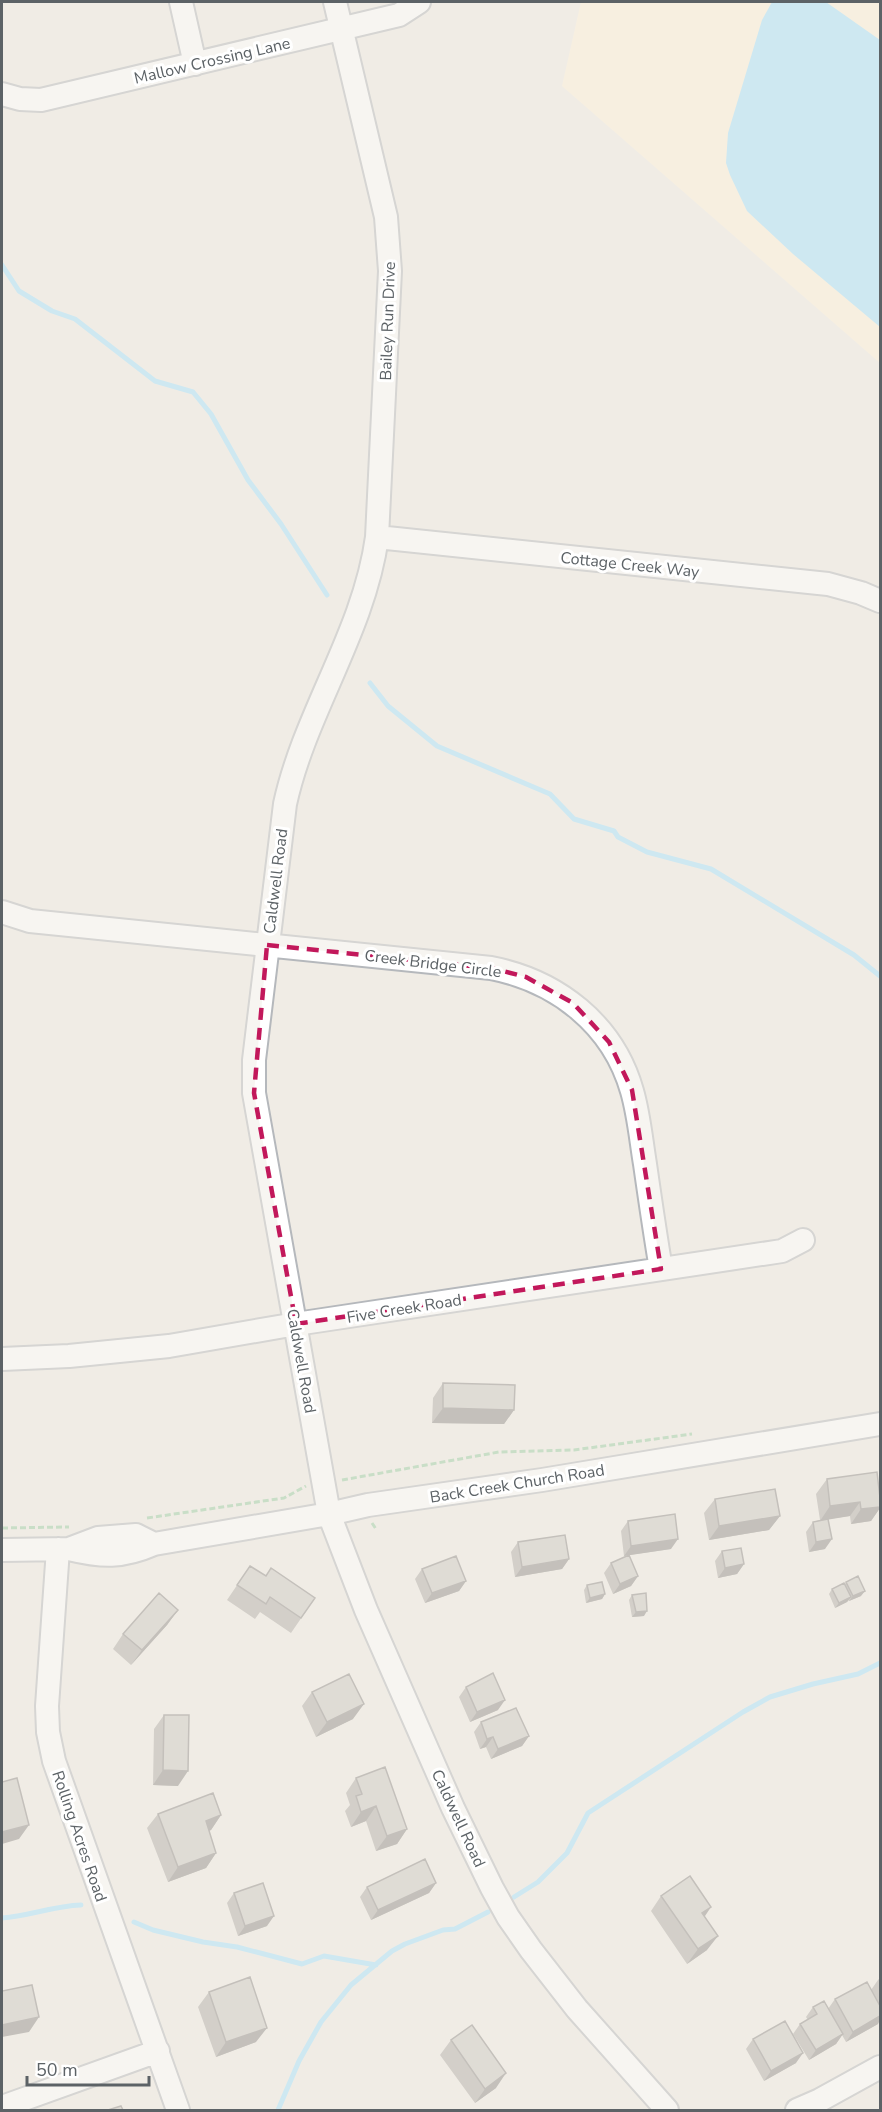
<svg xmlns="http://www.w3.org/2000/svg" width="882" height="2112" viewBox="0 0 882 2112" font-family="'Nunito Sans',sans-serif">
<style>
.commercial{fill:#fff2da}
.water{fill:#a5e2ff}
.lines{fill:none;stroke-linecap:round;stroke-linejoin:round}
.stream{stroke:#a5e2ff;stroke-width:5}
.minor-casing{stroke:#b5b8bc;stroke-width:26}
.path{stroke:#9acca3;stroke-width:3;stroke-dasharray:6 3;stroke-linecap:butt}
.minor{stroke:#fff;stroke-width:22}
.wall{fill:#afaba7}
.shaded-wall{fill:#8e8b88}
.building{fill:#cbc7c2;stroke:#8e8b88;stroke-width:1.5}
.marked{fill:none;stroke:#c2185b;stroke-width:4.5;stroke-dasharray:12 8;stroke-linejoin:round}
.labels{text-anchor:middle;stroke-width:6;stroke-linejoin:round;paint-order:stroke}
.street-label{font-size:16px;fill:#5c6266;stroke:#fff}
</style>
<rect width="100%" height="100%" fill="#f0ece5"/>
<path class="commercial" d="M 581,2 L 880,2 L 880,363 L 562,86 Z"/>
<path class="water" d="M 772,2 L 826,2 L 880,40 L 880,327 L 793,254 L 747,211 L 730,175 L 726,163 L 728,133 L 762,20 Z"/>
<g class="lines">
<path class="stream" d="M 2,265 L 19,291 L 52,311 L 75,319 L 155,381 L 193,392 L 211,414 L 248,480 L 281,524 L 327,595
M 370,683 L 388,706 L 437,746 L 550,794 L 574,819 L 614,831 L 618,837 L 647,852 L 711,869 L 854,955 L 880,976
M 514,1897 L 538,1882 L 567,1853 L 588,1813 L 743,1712 L 770,1697 L 813,1684 L 858,1674 L 880,1663
M 2,1918 C 29,1916 53,1906 81,1905
M 134,1922 L 153,1930 L 203,1942 L 237,1947 L 302,1964 L 324,1956 L 376,1965
M 278,2110 L 299,2061 L 321,2022 L 351,1985 L 392,1951 L 405,1944 L 443,1930 L 455,1929 L 488,1912"/>
<defs>
<path id="minor" d="M 181,2 L 195,64
M 335,2 L 386,217 L 390,271 L 377,537 C 364,632 305,712 285,804 L 254,1060 L 254,1093 L 329,1514 L 366,1610 L 453,1808 L 492,1888 L 508,1917 L 531,1950 L 577,2009 L 667,2110
M 2,94 L 20,99 L 41,100 L 399,15 L 419,2
M 377,537 L 828,584 L 861,593 L 880,601
M 2,912 L 30,921 L 491,968 C 557,981 613,1024 632,1091 C 639,1115 641,1140 645,1164 C 650,1199 655,1234 661,1269
M 2,1359 L 69,1356 L 169,1346 L 296,1324 L 782,1251 L 803,1240
M 58,1549 L 47,1706 L 48,1732 L 54,1761 L 178,2110
M 69,1549 C 102,1557 122,1558 154,1544 L 329,1514 L 368,1505 L 542,1480 L 880,1424
M 2,1550 L 69,1549 L 98,1538 L 136,1535 L 154,1544
M 2,2107 L 158,2051
M 797,2110 L 820,2100 L 880,2067"/>
</defs>
<use href="#minor" class="minor-casing"/>
<path class="path" d="M 342,1480 L 499,1452 L 574,1450 L 692,1434
M 147,1518 L 284,1498 L 306,1486
M 372,1523 L 376,1529
M 2,1528 L 69,1527"/>
<use href="#minor" class="minor"/>
</g>
<path class="wall" d="M 443,1383 L 514,1410 L 504,1424 L 432,1423 L 433,1398 Z
M 827,1479 L 880,1498 L 880,1508 L 871,1521 L 851,1524 L 850,1516 L 828,1519 L 825,1549 L 809,1552 L 806,1532 L 813,1522 L 820,1520 L 816,1494 Z
M 715,1499 L 780,1516 L 769,1530 L 709,1540 L 704,1513 Z
M 628,1521 L 671,1549 L 629,1555 L 638,1576 L 631,1586 L 613,1594 L 604,1573 L 611,1563 L 629,1555 L 624,1556 L 621,1531 Z
M 518,1542 L 569,1559 L 562,1569 L 515,1577 L 511,1552 Z
M 722,1551 L 744,1564 L 737,1574 L 718,1578 L 715,1561 Z
M 250,1566 L 265,1576 L 315,1598 L 291,1633 L 260,1612 L 255,1619 L 227,1600 Z
M 422,1569 L 466,1581 L 459,1591 L 425,1603 L 415,1579 Z
M 846,1582 L 861,1596 L 849,1601 L 849,1600 L 847,1602 L 835,1608 L 829,1594 L 832,1589 L 845,1584 Z
M 587,1585 L 605,1594 L 602,1599 L 586,1603 L 584,1590 Z
M 632,1595 L 644,1616 L 632,1617 L 629,1600 Z
M 178,1610 L 167,1625 L 131,1665 L 113,1649 L 123,1634 Z
M 466,1687 L 498,1710 L 470,1722 L 459,1697 Z
M 312,1692 L 353,1719 L 316,1737 L 302,1706 Z
M 164,1715 L 178,1786 L 153,1785 L 154,1729 Z
M 481,1722 L 529,1736 L 522,1746 L 491,1759 L 486,1747 L 480,1749 L 474,1732 Z
M 356,1778 L 407,1829 L 397,1844 L 376,1851 L 366,1821 L 351,1827 L 345,1811 L 350,1805 L 346,1793 Z
M 158,1814 L 221,1815 L 211,1830 L 209,1831 L 216,1853 L 206,1868 L 168,1882 L 147,1828 Z
M 436,1883 L 429,1893 L 371,1920 L 360,1897 L 367,1887 Z
M 234,1893 L 267,1926 L 238,1936 L 227,1903 Z
M 661,1896 L 705,1917 L 707,1950 L 687,1964 L 651,1911 Z
M 880,1978 L 880,2006 L 878,2024 L 846,2042 L 842,2035 L 836,2044 L 809,2060 L 793,2034 L 800,2024 L 808,2020 L 806,2017 L 813,2007 L 828,2009 L 835,1999 L 871,1990 L 878,1980 Z
M 209,1992 L 256,2042 L 216,2057 L 198,2007 Z
M 753,2039 L 796,2063 L 764,2081 L 746,2049 Z
M 451,2040 L 496,2088 L 475,2103 L 440,2055 Z"/>
<path class="shaded-wall" d="M 443,1408 L 514,1410 L 504,1424 L 432,1423 Z
M 860,1502 L 850,1516 L 820,1521 L 830,1506 Z
M 880,1507 L 880,1508 L 871,1521 L 851,1524 L 861,1509 Z
M 780,1516 L 769,1530 L 709,1540 L 719,1526 Z
M 678,1539 L 671,1549 L 624,1556 L 631,1546 Z
M 832,1539 L 825,1549 L 809,1552 L 816,1542 Z
M 569,1559 L 562,1569 L 515,1577 L 522,1567 Z
M 744,1564 L 737,1574 L 718,1578 L 725,1568 Z
M 638,1576 L 631,1586 L 613,1594 L 620,1584 Z
M 466,1581 L 459,1591 L 425,1603 L 432,1593 Z
M 865,1591 L 861,1596 L 849,1601 L 853,1596 Z
M 605,1594 L 602,1599 L 586,1603 L 590,1598 Z
M 851,1597 L 847,1602 L 835,1608 L 839,1603 Z
M 178,1610 L 167,1625 L 131,1665 L 142,1650 Z
M 647,1611 L 644,1616 L 632,1617 L 636,1612 Z
M 505,1700 L 498,1710 L 470,1722 L 477,1712 Z
M 364,1704 L 353,1719 L 316,1737 L 327,1722 Z
M 529,1736 L 522,1746 L 491,1759 L 498,1749 Z
M 493,1737 L 486,1747 L 480,1749 L 487,1739 Z
M 163,1770 L 188,1771 L 178,1786 L 153,1785 Z
M 376,1806 L 366,1821 L 351,1827 L 361,1812 Z
M 221,1815 L 211,1830 L 196,1836 L 206,1821 Z
M 29,1825 L 19,1839 L 2,1844 L 2,1832 Z
M 407,1829 L 397,1844 L 376,1851 L 387,1836 Z
M 216,1853 L 206,1868 L 168,1882 L 178,1867 Z
M 436,1883 L 429,1893 L 371,1920 L 378,1910 Z
M 711,1907 L 701,1922 L 702,1913 Z
M 274,1916 L 267,1926 L 238,1936 L 245,1926 Z
M 718,1936 L 707,1950 L 687,1964 L 698,1949 Z
M 880,2016 L 880,2020 L 878,2024 L 846,2042 L 853,2032 Z
M 39,2017 L 29,2032 L 2,2037 L 2,2025 Z
M 267,2028 L 256,2042 L 216,2057 L 226,2042 Z
M 843,2034 L 836,2044 L 809,2060 L 816,2050 Z
M 803,2053 L 796,2063 L 764,2081 L 771,2071 Z
M 506,2073 L 496,2088 L 475,2103 L 485,2089 Z"/>
<path class="building" d="M 443,1383 L 515,1385 L 514,1410 L 443,1408 Z
M 877,1472 L 880,1498 L 880,1507 L 861,1509 L 860,1502 L 830,1506 L 827,1479 Z
M 775,1489 L 780,1516 L 719,1526 L 715,1499 Z
M 675,1514 L 678,1539 L 631,1546 L 628,1521 Z
M 828,1519 L 832,1539 L 816,1542 L 813,1522 Z
M 565,1535 L 569,1559 L 522,1567 L 518,1542 Z
M 741,1548 L 744,1564 L 725,1568 L 722,1551 Z
M 629,1555 L 638,1576 L 620,1584 L 611,1563 Z
M 456,1556 L 466,1581 L 432,1593 L 422,1569 Z
M 250,1566 L 266,1576 L 271,1568 L 315,1598 L 301,1618 L 270,1597 L 266,1604 L 237,1585 Z
M 858,1576 L 865,1591 L 853,1596 L 846,1582 Z
M 602,1582 L 605,1594 L 590,1598 L 587,1585 Z
M 844,1583 L 851,1597 L 839,1603 L 832,1589 Z
M 159,1593 L 178,1610 L 142,1650 L 123,1634 Z
M 646,1593 L 647,1611 L 636,1612 L 632,1595 Z
M 493,1673 L 505,1700 L 477,1712 L 466,1687 Z
M 349,1674 L 364,1704 L 327,1722 L 312,1692 Z
M 516,1708 L 529,1736 L 498,1749 L 493,1737 L 487,1739 L 481,1722 Z
M 164,1715 L 189,1715 L 188,1771 L 163,1770 Z
M 385,1767 L 407,1829 L 387,1836 L 376,1806 L 361,1812 L 356,1796 L 362,1794 L 356,1778 Z
M 17,1778 L 29,1825 L 2,1832 L 2,1782 Z
M 213,1793 L 221,1815 L 206,1821 L 216,1853 L 178,1867 L 158,1814 Z
M 425,1859 L 436,1883 L 378,1910 L 367,1887 Z
M 690,1876 L 711,1907 L 702,1913 L 718,1936 L 698,1949 L 661,1896 Z
M 263,1883 L 274,1916 L 245,1926 L 234,1893 Z
M 250,1977 L 267,2028 L 226,2042 L 209,1992 Z
M 867,1982 L 880,2006 L 880,2016 L 853,2032 L 835,1999 Z
M 32,1985 L 39,2017 L 2,2025 L 2,1991 Z
M 824,2001 L 843,2034 L 816,2050 L 800,2024 L 817,2014 L 813,2007 Z
M 785,2021 L 803,2053 L 771,2071 L 753,2039 Z
M 472,2025 L 506,2073 L 485,2089 L 451,2040 Z
M 121,2106 L 123,2110 L 108,2110 Z"/>
<path d="M0 0H882V2112H0ZM 267,945 L 491,968 L 526,977 L 573,1003 L 609,1042 L 632,1090 L 661,1269 L 296,1324 L 254,1093 Z" fill="#f0ece5" fill-opacity=".55" fill-rule="evenodd"/>
<path class="marked" d="M 267,945 L 491,968 L 526,977 L 573,1003 L 609,1042 L 632,1090 L 661,1269 L 296,1324 L 254,1093 Z"/>
<g class="labels">
<g class="street-label">
<text transform="translate(212 60) rotate(-13)" y="6">Mallow Crossing Lane</text>
<text transform="translate(387 321) rotate(-88)" y="6">Bailey Run Drive</text>
<text transform="translate(630 564) rotate(6)" y="6">Cottage Creek Way</text>
<text transform="translate(275 881) rotate(-83)" y="6">Caldwell Road</text>
<text transform="translate(433 963) rotate(7)" y="6">Creek Bridge Circle</text>
<text transform="translate(404 1308) rotate(-9)" y="6">Five Creek Road</text>
<text transform="translate(302 1361) rotate(80)" y="6">Caldwell Road</text>
<text transform="translate(517 1483) rotate(-9)" y="6">Back Creek Church Road</text>
<text transform="translate(459 1818) rotate(65)" y="6">Caldwell Road</text>
<text transform="translate(80 1836) rotate(71)" y="6">Rolling Acres Road</text>
</g>
</g>
<rect width="882" height="2112" fill="none" stroke="#5c6266" stroke-width="6"/>
<path d="M27 2076v9h122v-9" fill="none" stroke="#5c6266" stroke-width="3"/>
<text x="36" y="2076" font-size="18" fill="#5c6266" stroke="#ffffff" stroke-width="4.5" paint-order="stroke">50 m</text>
</svg>
